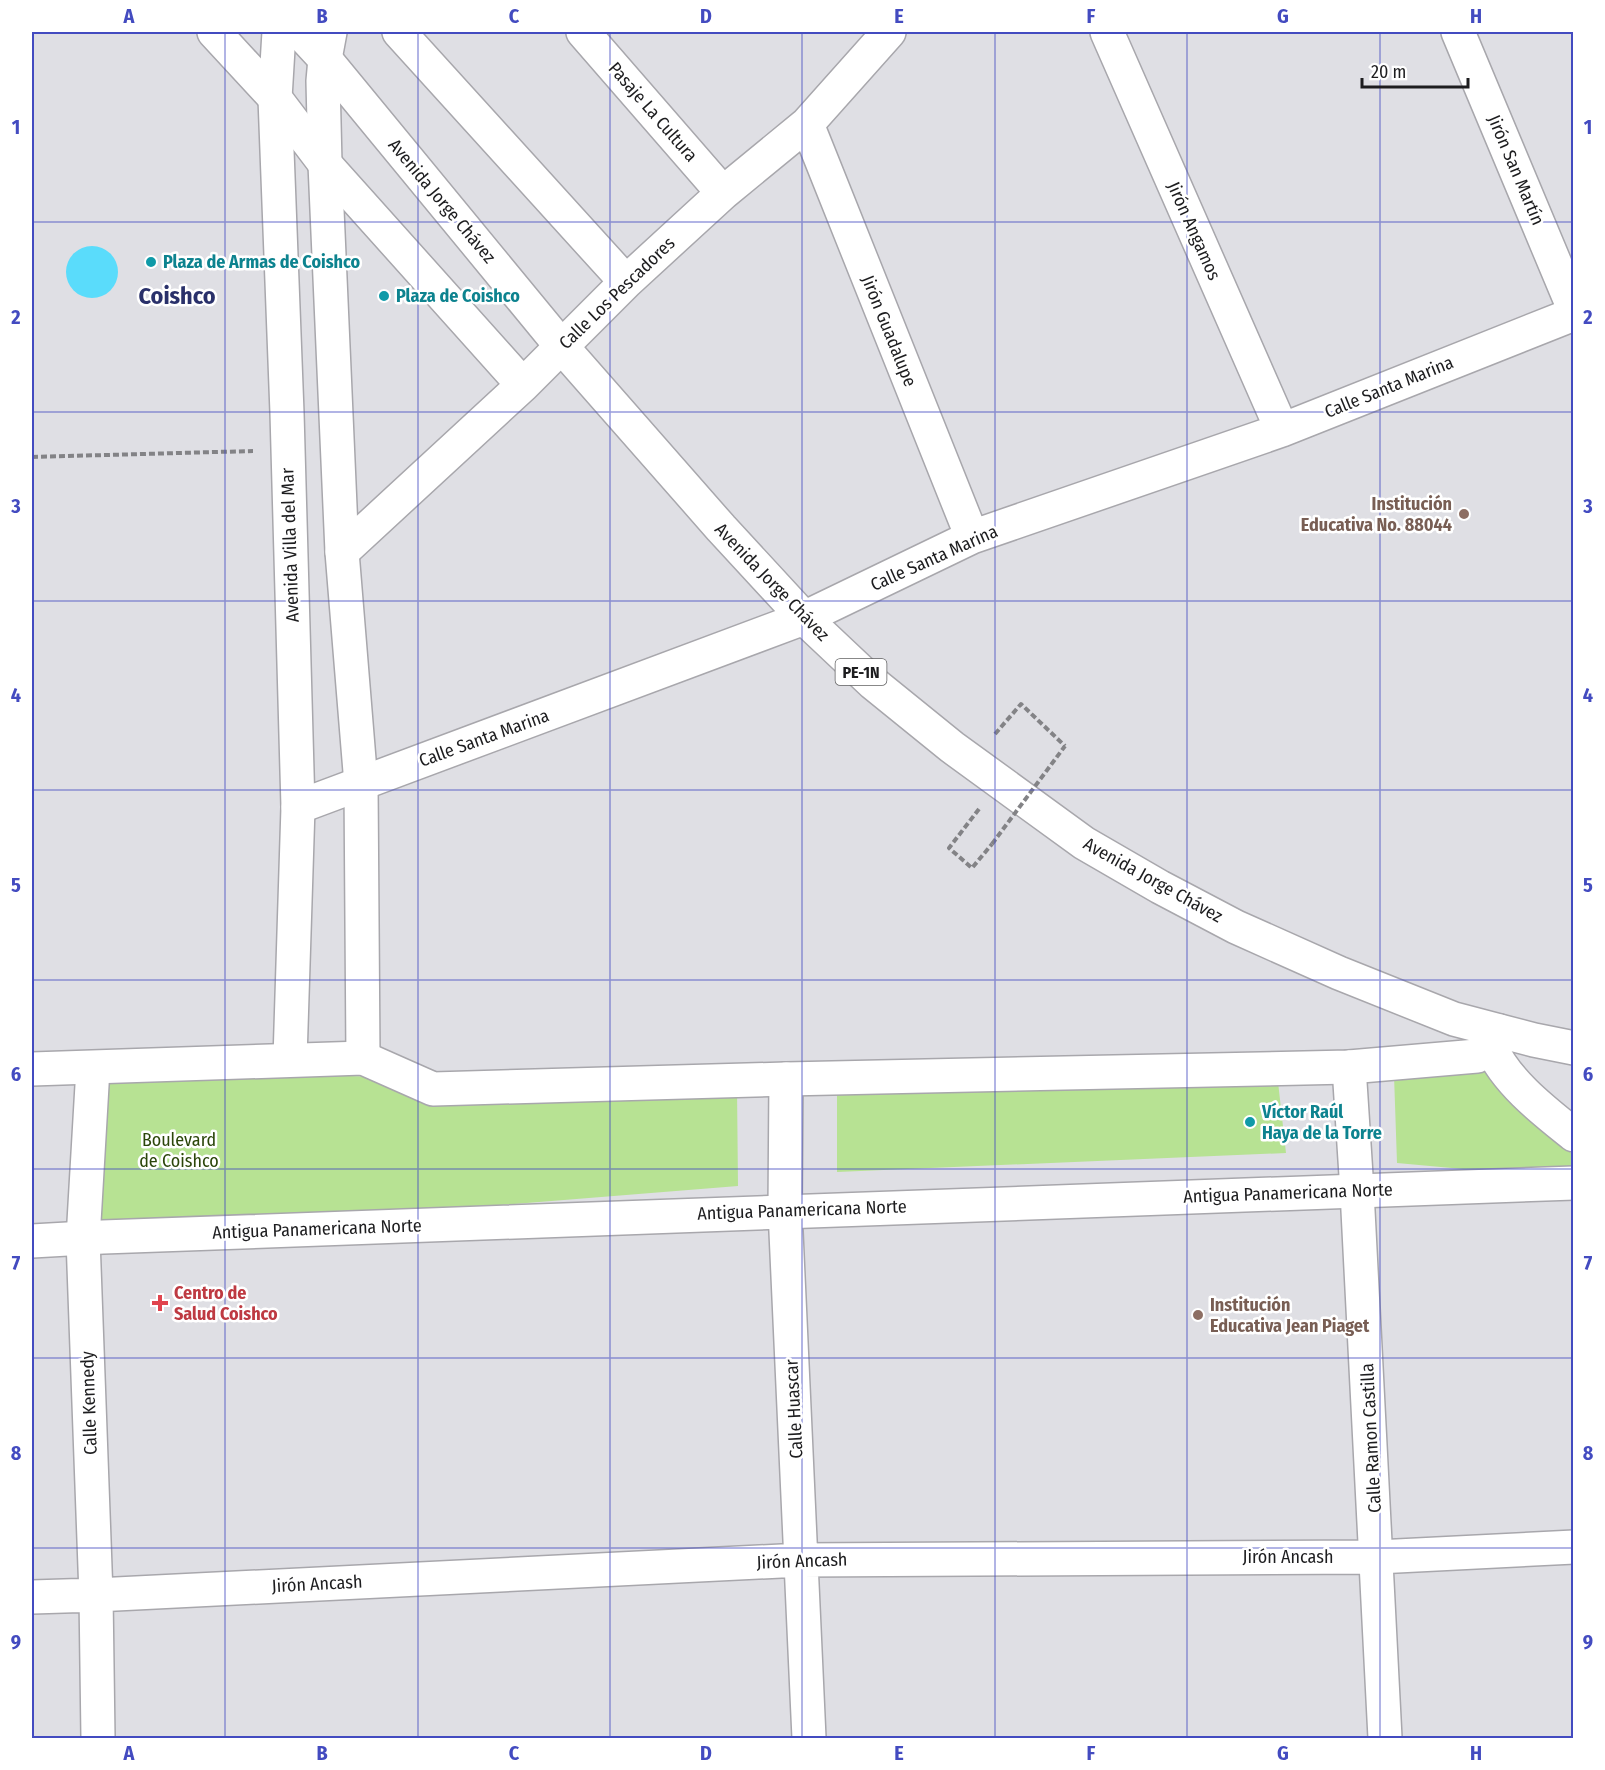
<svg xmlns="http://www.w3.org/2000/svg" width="1605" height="1770" viewBox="0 0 1605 1770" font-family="'Fira Sans Condensed',sans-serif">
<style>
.green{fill:#b7e293}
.water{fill:#5adcfb}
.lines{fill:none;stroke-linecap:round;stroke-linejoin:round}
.minor-casing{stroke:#a8a7ac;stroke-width:36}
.tertiary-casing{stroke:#a8a7ac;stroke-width:36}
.primary-casing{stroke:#a8a7ac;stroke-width:36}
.trunk-casing{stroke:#a8a7ac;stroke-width:36}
.path{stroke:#838386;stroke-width:4;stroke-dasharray:6 3;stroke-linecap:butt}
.minor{stroke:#fff;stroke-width:33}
.tertiary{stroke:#fff;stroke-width:33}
.primary{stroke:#fff;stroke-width:33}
.trunk{stroke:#fff;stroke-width:33}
.path-bridge{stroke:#838386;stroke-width:4;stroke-dasharray:6 3;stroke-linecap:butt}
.grid{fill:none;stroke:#434bc0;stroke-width:1.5;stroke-opacity:0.55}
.culture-dot{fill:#0f9aa8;stroke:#fff;stroke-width:2}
.education-dot{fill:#8d6e63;stroke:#fff;stroke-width:2}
.health-dot{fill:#e0444e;stroke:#fff;stroke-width:2}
.labels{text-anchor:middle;stroke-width:5;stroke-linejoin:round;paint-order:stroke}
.shield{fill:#fff;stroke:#616162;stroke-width:1.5}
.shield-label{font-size:16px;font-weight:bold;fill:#1d1d1f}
.street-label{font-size:18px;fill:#1d1d1f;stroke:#fff}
.culture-label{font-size:18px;font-weight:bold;fill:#0d838f;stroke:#fff;text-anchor:start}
.education-label{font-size:18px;font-weight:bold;fill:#785e54;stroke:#fff;text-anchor:end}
.park-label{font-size:18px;fill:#2b460a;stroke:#fff}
.health-label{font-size:18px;font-weight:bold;fill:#be3a42;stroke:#fff;text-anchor:start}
.district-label{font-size:24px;font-weight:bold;fill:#29306a;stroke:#fff}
.neatline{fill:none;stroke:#434bc0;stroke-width:2}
.grid-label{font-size:20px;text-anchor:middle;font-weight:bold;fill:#434bc0}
</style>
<rect width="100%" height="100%" fill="#dfdfe4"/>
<path class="green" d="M 1484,1066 L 1573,1155 L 1573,1179 L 1397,1163 L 1394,1075 Z
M 93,1068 L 737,1088 L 738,1186 L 103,1237 Z
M 1277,1073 L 1286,1153 L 837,1172 L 837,1084 Z"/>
<path class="water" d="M66 272a26 26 0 1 1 52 0a26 26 0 1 1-52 0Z"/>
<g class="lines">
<defs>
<path id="minor" d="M 214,32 L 275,98 L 325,164 L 523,385
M 399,32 L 626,282
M 583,32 L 723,193
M 1107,32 L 1282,430
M 1458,32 L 1574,309
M 325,59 L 330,32
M 807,124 L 972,537
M 342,552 L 523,385 L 626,282 L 723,193 L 807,124 L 889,32
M 298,807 L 804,618 L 972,537 L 1282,430 L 1574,314
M 1349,1067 L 1357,1191 L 1385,1738
M 93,1068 L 83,1239 L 96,1595 L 98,1738
M 786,1079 L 785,1210 L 809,1738
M 32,1597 L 96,1595 L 801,1560 L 1377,1557 L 1574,1547"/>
<path id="tertiary" d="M 279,32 L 275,98 L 287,413 L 298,807 L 290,1059
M 325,59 L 323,81 L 325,164 L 342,552 L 361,784 L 363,1058"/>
<path id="primary" d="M 1491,1047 C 1506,1082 1544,1111 1574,1135
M 32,1069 L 363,1058 L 433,1089 L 786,1079 L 1349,1067 L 1477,1056 L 1491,1047 L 1499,1031
M 32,1241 L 103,1237 L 1574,1183"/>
<path id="trunk" d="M 300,32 L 325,59 L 562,347 L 721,528 L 804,618 L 873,683 L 952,747 L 1084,843 L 1160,887 L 1236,927 L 1339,973 L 1454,1019 L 1534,1040 L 1574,1048"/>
</defs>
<use href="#minor" class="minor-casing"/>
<use href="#tertiary" class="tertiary-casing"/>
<use href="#primary" class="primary-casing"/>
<use href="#trunk" class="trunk-casing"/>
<path class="path" d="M 32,457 L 253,451
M 995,734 L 1021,704 L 1065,746
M 979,809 L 949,848 L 972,868 L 992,844"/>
<use href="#minor" class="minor"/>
<use href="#tertiary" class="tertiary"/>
<use href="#primary" class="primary"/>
<use href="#trunk" class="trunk"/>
<path class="path-bridge" d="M 992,844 L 1065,746"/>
</g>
<path class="grid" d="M 225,32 L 225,1738M 418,32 L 418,1738M 610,32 L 610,1738M 802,32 L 802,1738M 995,32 L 995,1738M 1187,32 L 1187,1738M 1380,32 L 1380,1738M 32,222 L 1574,222M 32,412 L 1574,412M 32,601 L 1574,601M 32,790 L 1574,790M 32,980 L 1574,980M 32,1169 L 1574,1169M 32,1358 L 1574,1358M 32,1548 L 1574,1548"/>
<g class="culture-dot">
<circle cx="151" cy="262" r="6"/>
<circle cx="384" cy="296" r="6"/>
<circle cx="1250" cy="1122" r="6"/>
</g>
<g class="education-dot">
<circle cx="1464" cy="514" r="6"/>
<circle cx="1198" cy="1315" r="6"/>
</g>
<path class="health-dot" d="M157 1294h6v6h6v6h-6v6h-6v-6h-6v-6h6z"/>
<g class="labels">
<rect class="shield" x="835.5" y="659" width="51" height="26" rx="4.5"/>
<g class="shield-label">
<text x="861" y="678">PE-1N</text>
</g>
<g class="street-label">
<text transform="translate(653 112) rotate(49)" y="6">Pasaje La Cultura</text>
<text transform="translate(1516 170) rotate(67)" y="6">Jirón San Martín</text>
<text transform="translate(442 201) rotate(50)" y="6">Avenida Jorge Chávez</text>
<text transform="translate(1194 231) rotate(66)" y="6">Jirón Angamos</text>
<text transform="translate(617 293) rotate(-44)" y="6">Calle Los Pescadores</text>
<text transform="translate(889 331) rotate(68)" y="6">Jirón Guadalupe</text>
<text transform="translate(1389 387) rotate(-22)" y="6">Calle Santa Marina</text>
<text transform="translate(290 545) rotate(-92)" y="6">Avenida Villa del Mar</text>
<text transform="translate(934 558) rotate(-24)" y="6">Calle Santa Marina</text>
<text transform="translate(772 582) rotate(46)" y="6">Avenida Jorge Chávez</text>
<text transform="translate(484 738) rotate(-20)" y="6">Calle Santa Marina</text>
<text transform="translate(1153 880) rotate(29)" y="6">Avenida Jorge Chávez</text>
<text transform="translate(1288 1193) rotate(-2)" y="6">Antigua Panamericana Norte</text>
<text transform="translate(802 1210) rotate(-2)" y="6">Antigua Panamericana Norte</text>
<text transform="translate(317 1229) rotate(-2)" y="6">Antigua Panamericana Norte</text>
<text transform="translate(89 1403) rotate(-92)" y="6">Calle Kennedy</text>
<text transform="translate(794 1409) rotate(-93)" y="6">Calle Huascar</text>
<text transform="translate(1371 1438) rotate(-93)" y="6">Calle Ramon Castilla</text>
<text x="1288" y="1563">Jirón Ancash</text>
<text transform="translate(802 1561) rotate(-2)" y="6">Jirón Ancash</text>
<text transform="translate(317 1584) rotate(-3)" y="6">Jirón Ancash</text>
</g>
<g class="culture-label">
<text x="163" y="268">Plaza de Armas de Coishco</text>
<text x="396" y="302">Plaza de Coishco</text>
<text x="1262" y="1118">Víctor Raúl<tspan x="1262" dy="21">Haya de la Torre</tspan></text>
</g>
<g class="education-label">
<text x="1452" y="510">Institución<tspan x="1452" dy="21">Educativa No. 88044</tspan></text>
<text x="1210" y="1311" text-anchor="start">Institución<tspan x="1210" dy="21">Educativa Jean Piaget</tspan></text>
</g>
<g class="park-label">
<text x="179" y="1146">Boulevard<tspan x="179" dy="21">de Coishco</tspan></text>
</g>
<g class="health-label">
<text x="174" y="1299">Centro de<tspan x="174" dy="21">Salud Coishco</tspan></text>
</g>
<g class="district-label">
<text x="177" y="304">Coishco</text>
</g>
</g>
<rect width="1605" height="1770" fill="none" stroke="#ffffff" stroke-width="66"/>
<path d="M1362 78v9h106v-9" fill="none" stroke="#1d1d1f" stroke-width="3"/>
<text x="1371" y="78" font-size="18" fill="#1d1d1f" stroke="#ffffff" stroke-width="4.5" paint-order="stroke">20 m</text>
<rect x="33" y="33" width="1539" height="1704" class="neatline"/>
<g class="grid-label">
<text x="129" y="23">A</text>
<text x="322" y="23">B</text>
<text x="514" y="23">C</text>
<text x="706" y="23">D</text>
<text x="899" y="23">E</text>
<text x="1091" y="23">F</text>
<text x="1283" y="23">G</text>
<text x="1476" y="23">H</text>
<text x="16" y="134">1</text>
<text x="1588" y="134">1</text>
<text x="16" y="324">2</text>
<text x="1588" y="324">2</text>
<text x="16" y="513">3</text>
<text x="1588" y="513">3</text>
<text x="16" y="702">4</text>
<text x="1588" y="702">4</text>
<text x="16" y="892">5</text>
<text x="1588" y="892">5</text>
<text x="16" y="1081">6</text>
<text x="1588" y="1081">6</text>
<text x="16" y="1270">7</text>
<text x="1588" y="1270">7</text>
<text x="16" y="1460">8</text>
<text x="1588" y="1460">8</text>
<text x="16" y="1649">9</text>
<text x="1588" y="1649">9</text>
<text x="129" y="1760">A</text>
<text x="322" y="1760">B</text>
<text x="514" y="1760">C</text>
<text x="706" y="1760">D</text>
<text x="899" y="1760">E</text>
<text x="1091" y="1760">F</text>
<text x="1283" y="1760">G</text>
<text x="1476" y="1760">H</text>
</g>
</svg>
